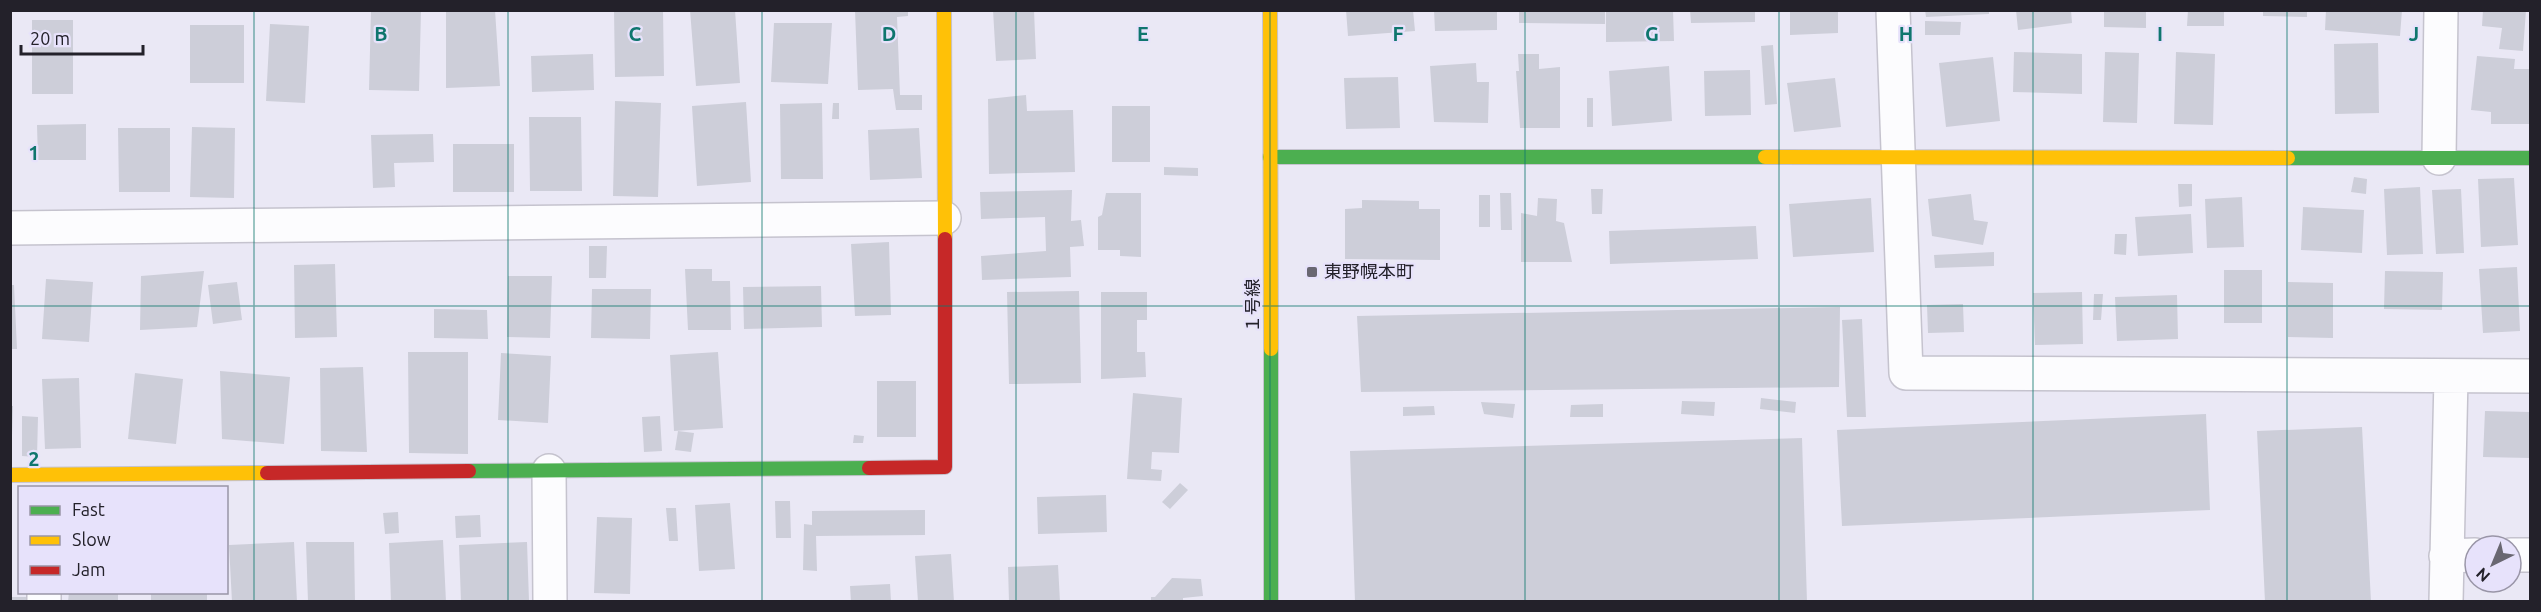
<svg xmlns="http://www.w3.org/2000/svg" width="2541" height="612" viewBox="0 0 2541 612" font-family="Ubuntu,'Noto Sans JP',sans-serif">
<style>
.building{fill:#cdced9}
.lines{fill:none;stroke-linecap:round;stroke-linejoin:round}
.street-casing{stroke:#c5c3ce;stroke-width:36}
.fast-casing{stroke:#c5c3ce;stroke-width:16}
.slow-casing{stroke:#c5c3ce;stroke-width:16}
.jam-casing{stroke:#c5c3ce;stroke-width:16}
.street{stroke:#fcfcfe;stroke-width:33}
.fast{stroke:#4caf50;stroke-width:14}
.slow{stroke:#ffc107;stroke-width:14}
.jam{stroke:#c62828;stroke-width:14}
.grid{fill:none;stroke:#0f766e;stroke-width:1.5;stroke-opacity:0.55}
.poi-dot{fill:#696771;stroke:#e7e2fb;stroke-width:2}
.labels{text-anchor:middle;stroke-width:4.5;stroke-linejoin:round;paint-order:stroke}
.poi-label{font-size:18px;fill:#23212a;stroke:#e7e2fb;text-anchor:start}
.street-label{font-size:18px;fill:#23212a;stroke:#e7e2fb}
.grid-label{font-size:20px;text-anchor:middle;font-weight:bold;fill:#0f766e;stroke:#e7e2fb;stroke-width:4.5;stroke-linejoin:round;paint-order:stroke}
</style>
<rect width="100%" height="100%" fill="#eae8f5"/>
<path class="building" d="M 371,10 L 421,10 L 419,91 L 369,90 Z
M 446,10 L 495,10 L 500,86 L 446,88 Z
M 614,10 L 663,10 L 664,76 L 615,77 Z
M 690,10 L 735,10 L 740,83 L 696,86 Z
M 855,10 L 908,10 L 908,16 L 897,17 L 900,95 L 922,95 L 922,110 L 896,110 L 893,89 L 858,90 Z
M 993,10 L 1034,10 L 1036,59 L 996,61 Z
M 1346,10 L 1413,10 L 1415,31 L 1348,36 Z
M 1434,10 L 1497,10 L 1497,30 L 1435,31 Z
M 1519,10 L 1605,10 L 1605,24 L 1519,23 Z
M 1606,10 L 1673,10 L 1674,41 L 1606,42 Z
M 1690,10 L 1755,10 L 1755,22 L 1691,23 Z
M 1790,10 L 1838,10 L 1838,33 L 1790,35 Z
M 1925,10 L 1989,10 L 1989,14 L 1926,17 Z
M 2016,10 L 2071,10 L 2072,23 L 2018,30 Z
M 2104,10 L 2146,10 L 2146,28 L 2104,27 Z
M 2188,10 L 2224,10 L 2224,26 L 2187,26 Z
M 2263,10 L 2307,10 L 2307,17 L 2263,16 Z
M 2326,10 L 2402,10 L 2400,36 L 2325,30 Z
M 2483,10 L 2526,10 L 2523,51 L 2499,49 L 2502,28 L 2482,26 Z
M 32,20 L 73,20 L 73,94 L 32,94 Z
M 1925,21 L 1961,22 L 1960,35 L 1925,35 Z
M 774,23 L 832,23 L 828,84 L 771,82 Z
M 270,24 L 309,26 L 305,103 L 266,101 Z
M 190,25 L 244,25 L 244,83 L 190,83 Z
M 2378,43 L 2379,113 L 2335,114 L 2334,44 Z
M 1773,45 L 1777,104 L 1765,105 L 1761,46 Z
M 2014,52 L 2082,54 L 2082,94 L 2013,92 Z
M 2105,52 L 2139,53 L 2137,123 L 2103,122 Z
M 2176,52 L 2215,54 L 2213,125 L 2174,124 Z
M 593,54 L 594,90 L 532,92 L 531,56 Z
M 1518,54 L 1539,54 L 1539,69 L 1560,67 L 1560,128 L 1520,128 L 1516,71 L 1519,71 Z
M 2477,56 L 2515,59 L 2514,69 L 2530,69 L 2530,124 L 2491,124 L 2491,112 L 2471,110 Z
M 1993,57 L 2000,121 L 1946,127 L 1939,63 Z
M 1476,63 L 1477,82 L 1489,82 L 1488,123 L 1434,122 L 1430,66 Z
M 1669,66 L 1672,121 L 1612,126 L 1609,71 Z
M 1750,70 L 1751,115 L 1705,116 L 1704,71 Z
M 1398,77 L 1400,128 L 1346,129 L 1344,78 Z
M 1835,78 L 1841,127 L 1794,132 L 1787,83 Z
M 1026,95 L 1027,111 L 1073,110 L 1075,172 L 989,174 L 988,99 Z
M 1587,98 L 1593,98 L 1593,127 L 1587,127 Z
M 615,101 L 661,103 L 658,197 L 613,196 Z
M 746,102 L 751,182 L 697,186 L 692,106 Z
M 822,103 L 823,179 L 781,179 L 780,104 Z
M 833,103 L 839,103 L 839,119 L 832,119 Z
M 1112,106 L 1150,106 L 1150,162 L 1112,162 Z
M 529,117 L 581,117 L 582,191 L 530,191 Z
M 86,124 L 86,160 L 38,160 L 37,125 Z
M 192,127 L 235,128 L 234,198 L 190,197 Z
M 118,128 L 170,128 L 170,192 L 119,192 Z
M 919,128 L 922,178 L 870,180 L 868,130 Z
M 433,134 L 434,162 L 394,163 L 395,187 L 373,188 L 371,135 Z
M 453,144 L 514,144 L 514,192 L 453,192 Z
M 1164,167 L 1198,168 L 1198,176 L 1164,175 Z
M 2354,177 L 2367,179 L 2366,194 L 2351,192 Z
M 2514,178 L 2518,245 L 2481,247 L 2478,179 Z
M 2178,184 L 2192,184 L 2192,206 L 2179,207 Z
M 2420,187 L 2423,254 L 2387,255 L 2384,189 Z
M 1591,189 L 1603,189 L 1602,214 L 1592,214 Z
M 2461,189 L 2464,253 L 2436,254 L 2432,190 Z
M 1072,190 L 1071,221 L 1081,220 L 1084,246 L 1070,247 L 1071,277 L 982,280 L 981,256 L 1046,251 L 1045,217 L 981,219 L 980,192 Z
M 1106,193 L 1141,193 L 1141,257 L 1120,256 L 1120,250 L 1098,250 L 1098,217 L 1102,215 Z
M 1500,193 L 1511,193 L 1512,230 L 1501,230 Z
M 1971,194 L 1974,220 L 1988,222 L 1983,245 L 1932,236 L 1928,199 Z
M 1479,195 L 1490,195 L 1490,227 L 1479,227 Z
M 2242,197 L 2244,247 L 2207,248 L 2205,199 Z
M 1538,198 L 1557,199 L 1556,221 L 1564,223 L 1572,262 L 1521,262 L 1521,213 L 1537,216 Z
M 1871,198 L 1874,252 L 1793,257 L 1789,204 Z
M 1362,200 L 1419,201 L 1419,209 L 1440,209 L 1440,260 L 1345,259 L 1345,209 L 1362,208 Z
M 2303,207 L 2364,210 L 2362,253 L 2301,250 Z
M 2191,214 L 2193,253 L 2138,256 L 2135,217 Z
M 1756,226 L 1758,259 L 1610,264 L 1609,231 Z
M 2115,234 L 2127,234 L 2126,255 L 2114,254 Z
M 889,242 L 891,315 L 855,316 L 851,244 Z
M 589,246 L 607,246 L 606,278 L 589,278 Z
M 1994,252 L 1994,266 L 1935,268 L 1934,255 Z
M 335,264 L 337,337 L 295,338 L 294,265 Z
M 2517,267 L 2520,331 L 2483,333 L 2479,269 Z
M 685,269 L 712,269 L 712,281 L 730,281 L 731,330 L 688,330 Z
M 2224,270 L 2262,270 L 2262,323 L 2224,323 Z
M 204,271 L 197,327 L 140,330 L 141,276 Z
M 2385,271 L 2443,272 L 2442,310 L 2384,309 Z
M 508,276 L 552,276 L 550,338 L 507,337 Z
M 46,279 L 93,282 L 89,342 L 42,339 Z
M 237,282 L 242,320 L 213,324 L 208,285 Z
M 2288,282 L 2333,283 L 2333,338 L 2288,337 Z
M 10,285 L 14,285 L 17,349 L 10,349 Z
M 821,286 L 822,327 L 744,329 L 743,287 Z
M 592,289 L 651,289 L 650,339 L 591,338 Z
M 1079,291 L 1081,383 L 1009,384 L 1007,292 Z
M 1101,292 L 1147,292 L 1147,320 L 1137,320 L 1137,352 L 1145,352 L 1146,377 L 1101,379 Z
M 2082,292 L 2083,344 L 2035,345 L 2033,293 Z
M 2094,294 L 2103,294 L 2101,320 L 2093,320 Z
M 2177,295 L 2178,339 L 2117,341 L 2115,297 Z
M 1963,304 L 1964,332 L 1928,333 L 1927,305 Z
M 1840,307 L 1839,387 L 1361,392 L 1357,316 Z
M 434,309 L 487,310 L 488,339 L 434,338 Z
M 1862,319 L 1866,417 L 1847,417 L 1842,320 Z
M 408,352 L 468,352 L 468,454 L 409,453 Z
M 718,352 L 723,428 L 674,431 L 670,355 Z
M 501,353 L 551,356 L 548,423 L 498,420 Z
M 363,367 L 367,452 L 321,451 L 320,368 Z
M 220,371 L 290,377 L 284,444 L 222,439 Z
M 135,373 L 183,379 L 176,444 L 128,439 Z
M 79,378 L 81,448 L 45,449 L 42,379 Z
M 877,381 L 916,381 L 916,437 L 877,437 Z
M 1133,393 L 1182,398 L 1179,453 L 1152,452 L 1151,469 L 1162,470 L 1161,481 L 1127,479 Z
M 1761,398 L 1796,402 L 1795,413 L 1760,409 Z
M 1682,401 L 1715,402 L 1714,416 L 1681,414 Z
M 1481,402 L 1515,404 L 1513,418 L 1484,414 Z
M 1603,404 L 1603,417 L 1570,417 L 1571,405 Z
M 10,406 L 13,406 L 12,436 L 10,436 Z
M 1434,406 L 1435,415 L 1403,416 L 1403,407 Z
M 2485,411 L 2530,412 L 2530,458 L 2483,457 Z
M 2206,414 L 2210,510 L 1842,526 L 1837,430 Z
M 22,416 L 38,417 L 37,457 L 22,456 Z
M 660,416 L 662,451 L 644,452 L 642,417 Z
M 2362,427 L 2371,602 L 2265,602 L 2257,431 Z
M 678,431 L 694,433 L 691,452 L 675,450 Z
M 854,435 L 864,436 L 863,443 L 853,443 Z
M 1802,438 L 1807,602 L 1355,602 L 1350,451 Z
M 1180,483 L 1188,490 L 1170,509 L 1162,502 Z
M 1106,495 L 1107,532 L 1038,534 L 1037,497 Z
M 775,501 L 790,501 L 791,538 L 776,538 Z
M 730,503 L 735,569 L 699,571 L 695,505 Z
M 666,508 L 676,508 L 678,541 L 669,541 Z
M 925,510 L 925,535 L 816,536 L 817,571 L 803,570 L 804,524 L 812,525 L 812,511 Z
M 398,512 L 399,533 L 385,534 L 383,513 Z
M 480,515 L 481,537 L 456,538 L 455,516 Z
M 597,517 L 632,518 L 630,594 L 594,593 Z
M 443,540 L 446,602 L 391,602 L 389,543 Z
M 294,542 L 297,602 L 232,602 L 229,545 Z
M 306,542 L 354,542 L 355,602 L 308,602 Z
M 527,542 L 529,601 L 461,602 L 459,545 Z
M 951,554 L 954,602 L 918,602 L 915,556 Z
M 1058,565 L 1060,602 L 1009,602 L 1008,567 Z
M 1172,578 L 1201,579 L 1203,596 L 1183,598 L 1183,602 L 1151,602 L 1151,597 L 1155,597 Z
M 890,584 L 891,602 L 851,602 L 850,586 Z
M 69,592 L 118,592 L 118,602 L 68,602 Z
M 151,592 L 207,592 L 207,602 L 151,602 Z
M 10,597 L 27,597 L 27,602 L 10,602 Z"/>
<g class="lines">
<defs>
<path id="street" d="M 1893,10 L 1906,373 L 2530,376
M 2439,158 L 2441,10
M 10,228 L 944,218
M 549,471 L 550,602
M 2511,555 L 2530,555
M 2446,556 L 2475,555
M 44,592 L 44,602
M 2446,602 L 2451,377"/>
<path id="fast" d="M 1270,157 L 1765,157
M 2288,158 L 2530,158
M 1271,349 L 1271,602
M 469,471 L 869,468"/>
<path id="slow" d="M 944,10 L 945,239
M 1270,10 L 1271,349
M 1765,157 L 2288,158
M 10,475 L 267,473"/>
<path id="jam" d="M 869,468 L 945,467 L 945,239
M 267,473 L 469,471"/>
</defs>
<use href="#street" class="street-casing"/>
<use href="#fast" class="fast-casing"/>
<use href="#slow" class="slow-casing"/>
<use href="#jam" class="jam-casing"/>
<use href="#street" class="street"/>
<use href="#fast" class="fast"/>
<use href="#slow" class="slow"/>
<use href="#jam" class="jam"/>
</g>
<path class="grid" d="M 254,10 L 254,602M 508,10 L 508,602M 762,10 L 762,602M 1016,10 L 1016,602M 1270,10 L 1270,602M 1525,10 L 1525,602M 1779,10 L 1779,602M 2033,10 L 2033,602M 2287,10 L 2287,602M 10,306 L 2530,306"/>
<rect class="poi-dot" x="1306" y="266" width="12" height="12" rx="3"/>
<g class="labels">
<g class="poi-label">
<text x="1324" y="278">東野幌本町</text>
</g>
<g class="street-label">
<text transform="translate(1253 306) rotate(-90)" y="6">１号線</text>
</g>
</g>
<g class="grid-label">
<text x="381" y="41">B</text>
<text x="635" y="41">C</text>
<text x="889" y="41">D</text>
<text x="1143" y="41">E</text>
<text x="1398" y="41">F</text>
<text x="1652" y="41">G</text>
<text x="1906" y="41">H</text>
<text x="2160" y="41">I</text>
<text x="2414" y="41">J</text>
<text x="34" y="160">1</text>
<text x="34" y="466">2</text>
</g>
<rect width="2541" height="612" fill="none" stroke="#23212a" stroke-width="24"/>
<rect x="18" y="486" width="210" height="108" fill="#e7e2fb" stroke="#9995a7" stroke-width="1.5"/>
<rect x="30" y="506" width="30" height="9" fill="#4caf50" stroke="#9995a7" stroke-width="1.5"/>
<text x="72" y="516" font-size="18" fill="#23212a">Fast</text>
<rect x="30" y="536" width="30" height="9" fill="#ffc107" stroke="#9995a7" stroke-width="1.5"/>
<text x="72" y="546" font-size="18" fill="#23212a">Slow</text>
<rect x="30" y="566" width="30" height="9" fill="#c62828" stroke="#9995a7" stroke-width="1.5"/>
<text x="72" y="576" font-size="18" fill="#23212a">Jam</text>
<g transform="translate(2493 564) rotate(223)"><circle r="28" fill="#e7e2fb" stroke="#9995a7" stroke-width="1.5"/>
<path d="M0-4.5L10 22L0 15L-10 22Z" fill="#696771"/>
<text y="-9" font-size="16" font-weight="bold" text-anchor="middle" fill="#23212a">N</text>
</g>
<path d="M21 45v9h122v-9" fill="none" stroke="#23212a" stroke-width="3"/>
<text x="30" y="45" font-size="18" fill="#23212a" stroke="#e7e2fb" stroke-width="4.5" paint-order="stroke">20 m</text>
</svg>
